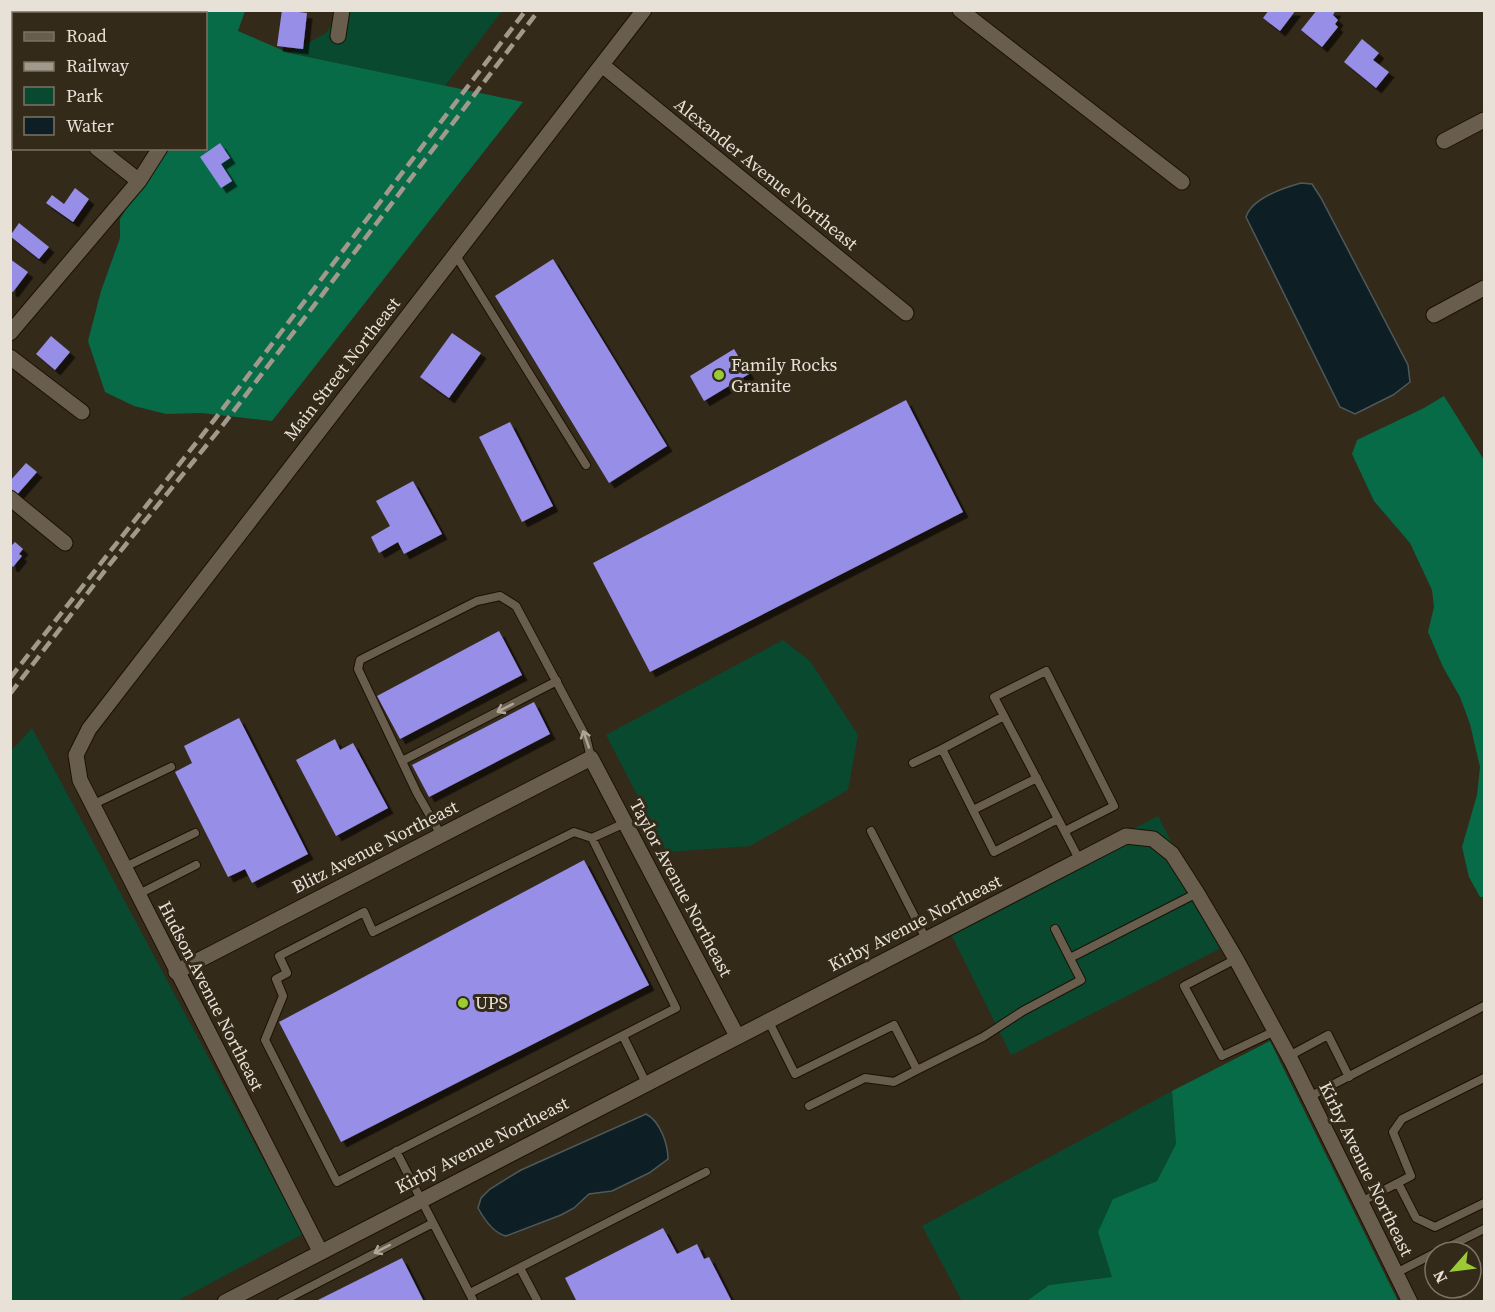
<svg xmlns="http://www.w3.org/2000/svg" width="1495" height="1312" viewBox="0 0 1495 1312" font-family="'Source Serif 4',serif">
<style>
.green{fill:#09492f}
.forest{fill:#066b46}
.water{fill:#0d1f25;stroke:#4f595a;stroke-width:1.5}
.building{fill:#968ee7;filter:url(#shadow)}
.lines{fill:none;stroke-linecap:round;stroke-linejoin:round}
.lane-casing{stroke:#1b1204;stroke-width:10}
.street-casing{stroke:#1b1204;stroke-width:17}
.lane{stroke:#695e4d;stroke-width:8}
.street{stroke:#695e4d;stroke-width:15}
.rail{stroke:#a1998c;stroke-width:4.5;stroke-dasharray:12 6;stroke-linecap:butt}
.oneway{stroke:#afa699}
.poi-dot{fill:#9acb34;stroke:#342a1a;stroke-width:2}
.labels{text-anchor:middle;stroke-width:6;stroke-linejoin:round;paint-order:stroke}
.street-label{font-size:18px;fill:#e8e1d7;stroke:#342a1a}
.poi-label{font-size:18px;fill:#e8e1d7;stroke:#342a1a;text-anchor:start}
</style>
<defs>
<filter id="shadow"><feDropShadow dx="5.5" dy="5.5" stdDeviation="0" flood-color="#0009"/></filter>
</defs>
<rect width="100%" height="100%" fill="#342a1a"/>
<path class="green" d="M 340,11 L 502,11 L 445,86 L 289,53 L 326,33 Z
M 783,640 L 810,661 L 858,735 L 848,790 L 750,846 L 667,852 L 606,735 Z
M 32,728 L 303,1234 L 177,1301 L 11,1301 L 10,752 Z
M 1158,816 L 1225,946 L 1011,1055 L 947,926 Z
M 1172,1091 L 1176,1144 L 1157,1181 L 1113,1199 L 1112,1277 L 1049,1285 L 1027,1301 L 962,1301 L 922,1226 Z"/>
<path class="forest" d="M 65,10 L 245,11 L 238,31 L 289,53 L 523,102 L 272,421 L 201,413 L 166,414 L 134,406 L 105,392 L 88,341 L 101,291 L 120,238 L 120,219 L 161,151 L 163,149 L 206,148 L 206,14 L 64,14 Z
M 1444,396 L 1484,460 L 1484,897 L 1480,897 L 1469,877 L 1462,847 L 1477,795 L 1480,767 L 1470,724 L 1460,697 L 1443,667 L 1428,632 L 1434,607 L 1432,590 L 1410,543 L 1374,501 L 1352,454 L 1357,440 L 1424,408 Z
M 1270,1041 L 1398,1301 L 1027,1301 L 1049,1285 L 1112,1277 L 1098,1232 L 1113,1199 L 1157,1181 L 1176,1144 L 1172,1091 Z"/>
<path class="water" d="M 1301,183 L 1312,184 L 1321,198 L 1408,365 L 1410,382 L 1393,395 L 1355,414 L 1340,407 L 1246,217 C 1252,198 1283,188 1301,183 Z
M 646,1114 C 660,1121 668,1144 668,1159 L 649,1173 L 612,1191 L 589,1194 L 574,1208 L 561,1215 L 506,1236 C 493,1233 484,1219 478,1208 L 481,1198 L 490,1189 L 521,1170 Z"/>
<path class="building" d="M 282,10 L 307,13 L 303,49 L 277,46 Z
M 1269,10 L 1296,10 L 1280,31 L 1263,18 Z
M 1317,10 L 1336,10 L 1333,15 L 1338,20 L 1335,24 L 1338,27 L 1322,47 L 1301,30 Z
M 1362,39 L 1379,53 L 1373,60 L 1389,72 L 1376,88 L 1344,62 Z
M 220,143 L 230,158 L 221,164 L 232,181 L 221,188 L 200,157 Z
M 75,188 L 89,199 L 73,222 L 46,203 L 52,195 L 64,204 Z
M 19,223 L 49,247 L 39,259 L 10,236 Z
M 10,259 L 28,272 L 13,292 L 10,291 Z
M 553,259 L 667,446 L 609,483 L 495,296 Z
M 452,333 L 481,353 L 449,398 L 420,377 Z
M 51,336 L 70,352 L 55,370 L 36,354 Z
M 734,349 L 749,374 L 704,401 L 690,376 Z
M 906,400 L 963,512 L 650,672 L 593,563 Z
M 510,422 L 553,506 L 522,522 L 479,437 Z
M 26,463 L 37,472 L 15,497 L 10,493 L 10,481 Z
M 413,481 L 442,534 L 404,554 L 398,542 L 379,553 L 371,537 L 390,526 L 376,501 Z
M 15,542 L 23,549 L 19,554 L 22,556 L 13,567 L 10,565 L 10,547 Z
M 499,631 L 522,675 L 400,739 L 377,696 Z
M 534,702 L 550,734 L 429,797 L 412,765 Z
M 239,718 L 308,854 L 252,883 L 245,869 L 228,877 L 175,772 L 192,763 L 184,746 Z
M 335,739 L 340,750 L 353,743 L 388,808 L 336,836 L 296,760 Z
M 584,860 L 649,985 L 341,1142 L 279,1022 Z
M 663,1228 L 677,1254 L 697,1244 L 704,1259 L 709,1257 L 732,1302 L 577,1302 L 565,1278 Z
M 402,1258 L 424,1302 L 314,1302 Z"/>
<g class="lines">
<defs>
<path id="lane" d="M 141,10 L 143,14
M 455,254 L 586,465
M 1004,716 L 942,749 L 994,852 L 1058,819
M 402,761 L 557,681
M 913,763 L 942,749
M 92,805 L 171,767
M 973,810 L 1037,778
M 871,831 L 926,939
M 1065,831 L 1114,806 L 1046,671 L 994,697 L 1079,859
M 441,835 L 417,793 L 358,669 L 360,660 L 477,601 L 500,596 L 516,606 L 586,737 L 591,758
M 592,838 L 676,1008 L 337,1182 L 265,1040 L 283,996 L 276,979 L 287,973 L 279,956 L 364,912 L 373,932 L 574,832 L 592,838 L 625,823
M 123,868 L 195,833
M 137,895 L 196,865
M 1070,958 L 1197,893
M 1236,959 L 1184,986 L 1222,1056 L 1275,1031
M 768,1020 L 795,1074 L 894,1025 L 917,1070 L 894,1082 L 865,1078 L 809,1106
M 623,1036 L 646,1083
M 1289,1056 L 1328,1035 L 1349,1077
M 917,1070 L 983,1037 L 1023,1011 L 1081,980 L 1055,929
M 1309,1097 L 1484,1006
M 396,1151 L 474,1302
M 1398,1183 L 1416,1218 L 1435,1227 L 1484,1203
M 1361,1202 L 1411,1176 L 1393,1132 L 1402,1119 L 1484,1078
M 1438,1252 L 1484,1229
M 520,1268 L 538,1302
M 1396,1273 L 1435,1253
M 470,1293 L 706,1172
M 281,1302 L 433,1223"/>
<path id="street" d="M 960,10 L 1182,182
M 338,36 L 342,10
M 602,65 L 906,313
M 10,82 L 14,84
M 1444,141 L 1484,120
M 97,148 L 139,181
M 1434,315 L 1484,288
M 10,333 L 139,181 L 160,148
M 10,357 L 82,412
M 10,498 L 65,543
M 176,972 L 591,758 L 737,1036
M 320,1251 L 80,780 L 76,755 L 89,729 L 644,10
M 225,1302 L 1126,836 L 1153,839 L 1172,854 L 1197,893 L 1236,959 L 1292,1062 L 1410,1302"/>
</defs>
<use href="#lane" class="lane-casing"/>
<use href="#street" class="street-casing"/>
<use href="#lane" class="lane"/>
<use href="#street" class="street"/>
<path class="rail" d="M 10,678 L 215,419 L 526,10
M 10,694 L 110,564 L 223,425 L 539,10"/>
</g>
<defs><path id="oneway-shaft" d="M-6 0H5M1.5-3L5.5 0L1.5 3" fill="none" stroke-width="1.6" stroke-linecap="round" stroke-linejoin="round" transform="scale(1.5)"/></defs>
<g class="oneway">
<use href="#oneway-shaft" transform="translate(505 708) rotate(153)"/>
<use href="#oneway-shaft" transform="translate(586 739) rotate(-109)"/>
<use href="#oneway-shaft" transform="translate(382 1249) rotate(153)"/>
</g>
<g class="poi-dot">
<circle cx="719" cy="375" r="6"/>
<circle cx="463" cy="1003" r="6"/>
</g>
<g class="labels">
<g class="street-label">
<text transform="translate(766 174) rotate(39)" y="6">Alexander Avenue Northeast</text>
<text transform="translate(342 369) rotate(-52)" y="6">Main Street Northeast</text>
<text transform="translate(375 847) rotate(-27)" y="6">Blitz Avenue Northeast</text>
<text transform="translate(681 888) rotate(62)" y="6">Taylor Avenue Northeast</text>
<text transform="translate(915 923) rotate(-27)" y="6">Kirby Avenue Northeast</text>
<text transform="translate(211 996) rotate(63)" y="6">Hudson Avenue Northeast</text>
<text transform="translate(482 1145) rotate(-27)" y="6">Kirby Avenue Northeast</text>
<text transform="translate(1366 1169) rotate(64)" y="6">Kirby Avenue Northeast</text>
</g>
<g class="poi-label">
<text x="731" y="371">Family Rocks<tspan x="731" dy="21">Granite</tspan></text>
<text x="475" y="1009">UPS</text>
</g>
</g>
<rect width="1495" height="1312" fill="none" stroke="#e8e1d7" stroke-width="24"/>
<rect x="12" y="12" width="195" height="138" fill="#342a1a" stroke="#7c7366" stroke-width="1.5"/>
<rect x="24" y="32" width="30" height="9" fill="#695e4d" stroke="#7c7366" stroke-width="1.5"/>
<text x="66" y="42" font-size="18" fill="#e8e1d7">Road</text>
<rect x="24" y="62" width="30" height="9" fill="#a1998c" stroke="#7c7366" stroke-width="1.5"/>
<text x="66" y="72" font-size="18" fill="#e8e1d7">Railway</text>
<rect x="24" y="87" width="30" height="18" fill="#09492f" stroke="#7c7366" stroke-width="1.5"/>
<text x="66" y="102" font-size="18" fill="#e8e1d7">Park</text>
<rect x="24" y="117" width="30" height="18" fill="#0d1f25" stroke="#7c7366" stroke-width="1.5"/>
<text x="66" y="132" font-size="18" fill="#e8e1d7">Water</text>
<g transform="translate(1453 1270) rotate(242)"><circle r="28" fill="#342a1a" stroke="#7c7366" stroke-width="1.5"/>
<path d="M0-4.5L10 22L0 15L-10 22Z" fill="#9acb34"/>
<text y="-9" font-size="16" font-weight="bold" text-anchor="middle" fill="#e8e1d7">N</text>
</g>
</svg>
